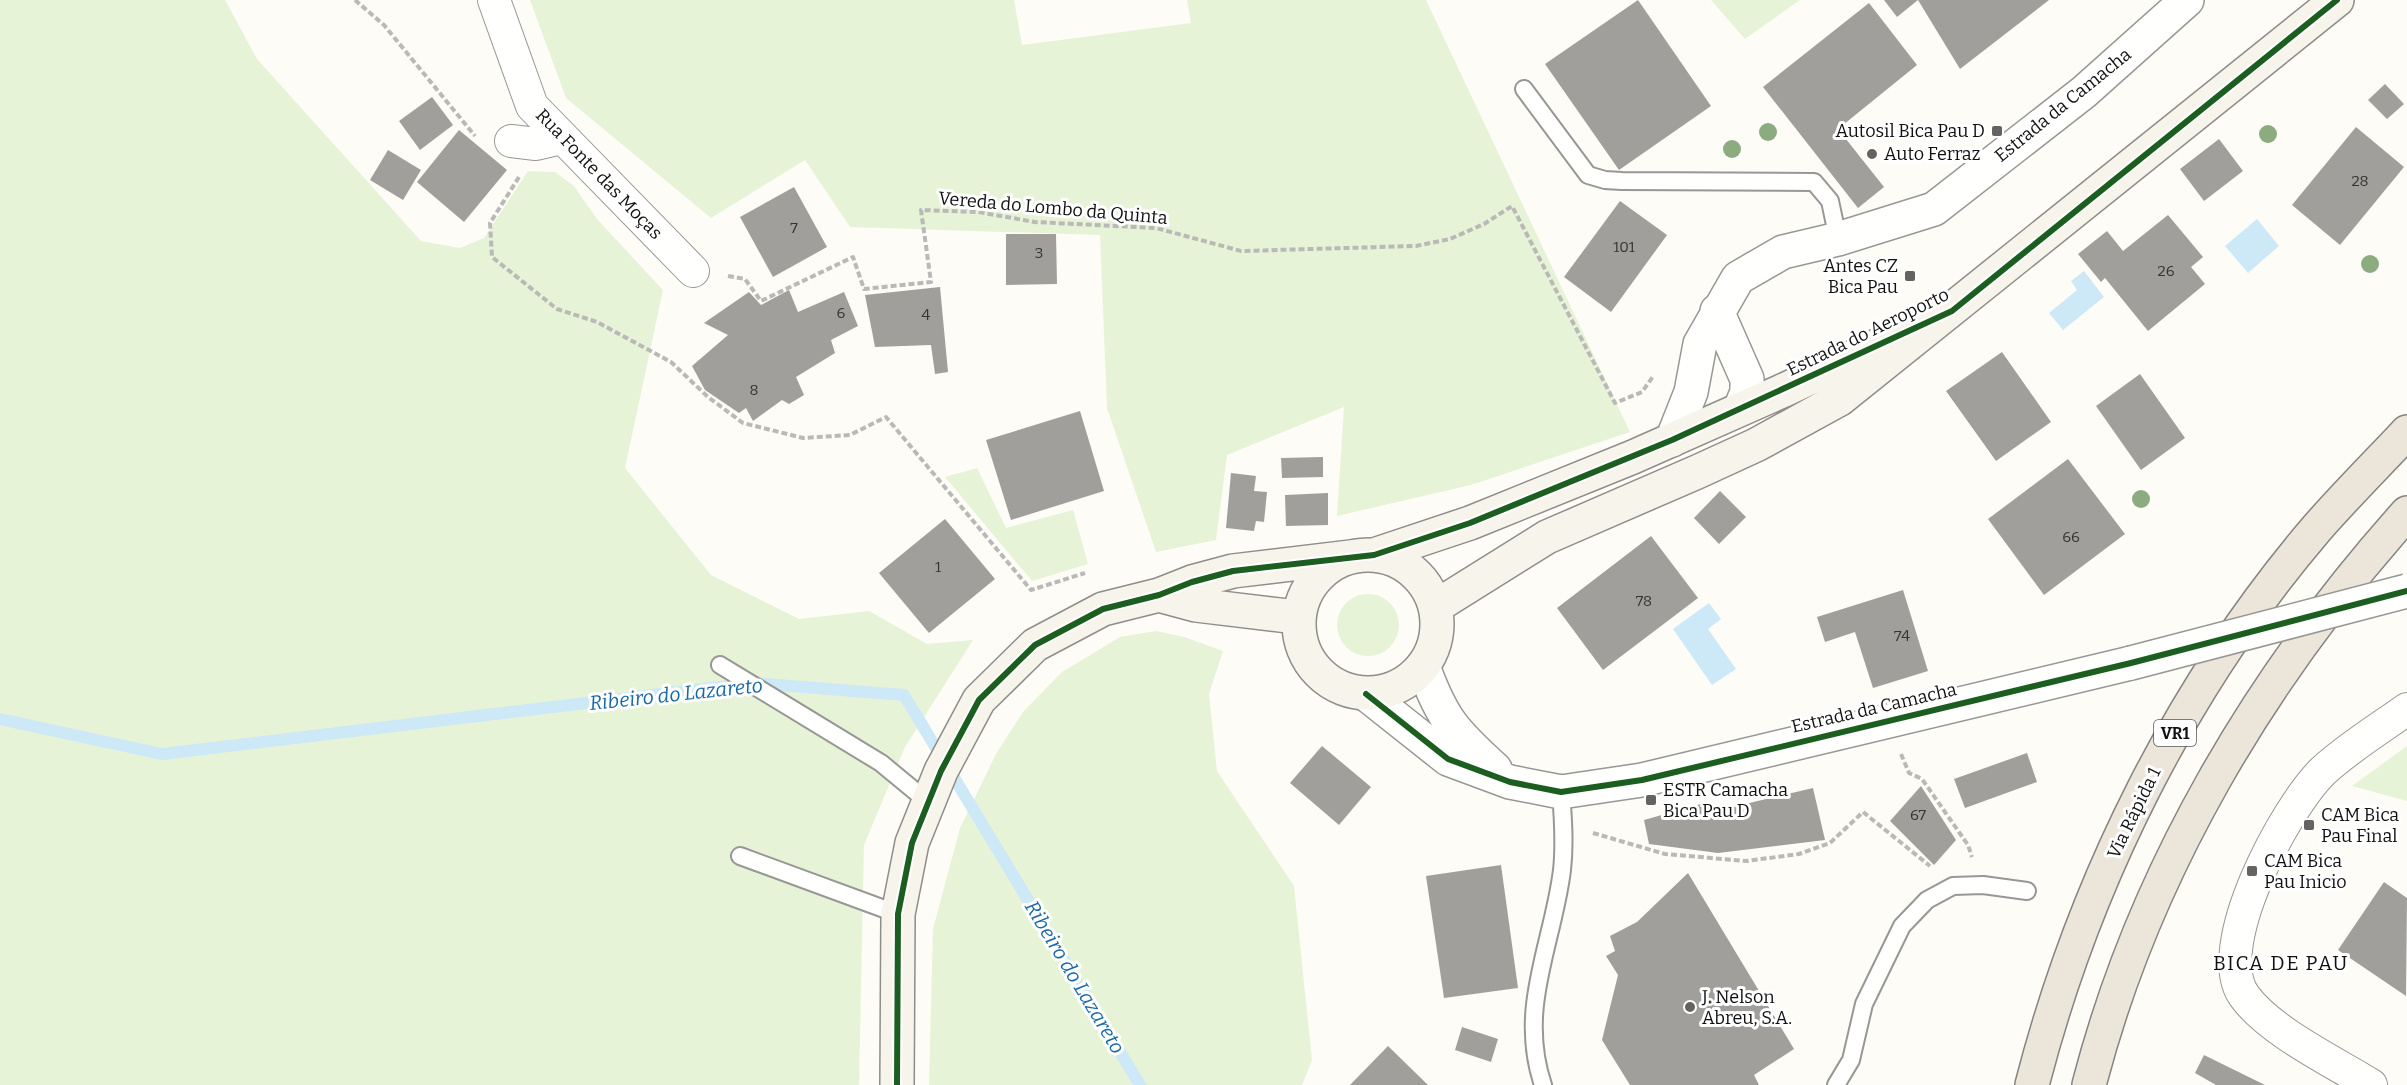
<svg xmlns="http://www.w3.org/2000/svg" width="2407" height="1085" viewBox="0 0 2407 1085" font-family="Bitter,serif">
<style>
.green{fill:#e7f3d7}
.water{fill:#cde8f7}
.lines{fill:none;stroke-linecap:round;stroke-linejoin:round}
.stream{stroke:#cde8f7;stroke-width:12}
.building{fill:#a19f9c}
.service-casing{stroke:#979795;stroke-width:20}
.minor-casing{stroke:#979795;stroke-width:34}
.tertiary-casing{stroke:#979795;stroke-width:36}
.secondary-casing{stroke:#8e8d8b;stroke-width:36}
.trunk-casing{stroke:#858482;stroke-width:36}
.path{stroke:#b9b9b8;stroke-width:4;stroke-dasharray:6 3;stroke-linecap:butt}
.service{stroke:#fffffe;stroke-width:16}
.minor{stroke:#fffffe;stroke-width:32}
.tertiary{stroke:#fffffe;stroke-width:33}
.secondary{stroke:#f6f4eb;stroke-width:33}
.trunk{stroke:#ece5da;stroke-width:33}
.tertiary-bridge-casing{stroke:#979795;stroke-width:36;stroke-linecap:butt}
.tertiary-bridge{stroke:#fffffe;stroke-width:33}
.cycleway-casing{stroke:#fff;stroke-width:10}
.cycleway{stroke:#1b5e20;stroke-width:6}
.tree{fill:#8cac80}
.poi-dot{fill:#646362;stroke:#fff;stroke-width:2}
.labels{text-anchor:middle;stroke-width:6;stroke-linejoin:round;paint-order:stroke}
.number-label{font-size:15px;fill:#353434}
.shield{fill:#fff;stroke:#585858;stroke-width:1.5}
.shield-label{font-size:16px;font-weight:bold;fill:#111}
.street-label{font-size:18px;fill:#111;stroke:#fff}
.poi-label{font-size:18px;fill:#111;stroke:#fff;text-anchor:start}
.water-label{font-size:20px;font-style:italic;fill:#1768a6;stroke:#fff}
.neighbourhood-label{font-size:20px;letter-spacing:1.5px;fill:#111;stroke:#fff}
</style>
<rect width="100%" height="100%" fill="#fdfcf7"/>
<path class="green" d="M 0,0 L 225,0 L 257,59 L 421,241 L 460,248 L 484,238 L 528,171 L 555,172 L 574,186 L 597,219 L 663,290 L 625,468 L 711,575 L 799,619 L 869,611 L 927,644 L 973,640 L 905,747 L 864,845 L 859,1085 L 0,1085 Z
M 530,0 L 1014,0 L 1022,45 L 1191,23 L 1187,0 L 1426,0 L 1630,432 L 1471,485 L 1337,516 L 1344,407 L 1227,455 L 1216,540 L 1156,552 L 1107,408 L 1100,235 L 850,227 L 805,160 L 711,218 L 566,98 Z
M 1711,0 L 1800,0 L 1745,39 Z
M 977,468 L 1006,528 L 1073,510 L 1088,564 L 1032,581 L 945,477 Z
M1337 625a31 31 0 1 1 62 0a31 31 0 1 1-62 0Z
M 1156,631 L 1184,637 L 1223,651 L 1209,694 L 1217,771 L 1294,886 L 1312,1060 L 1302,1085 L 929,1085 L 933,929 L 960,828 L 996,754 L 1023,712 L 1062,672 L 1120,637 Z
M 2407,746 L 2407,801 L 2352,786 Z"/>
<path class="water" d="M 2257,219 L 2279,246 L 2248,273 L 2225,246 Z
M 2084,271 L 2104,297 L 2063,330 L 2049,313 L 2077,290 L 2071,281 Z
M 1709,603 L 1721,619 L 1708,629 L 1736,669 L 1712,685 L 1673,629 Z"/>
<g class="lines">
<path class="stream" d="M 0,719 L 162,754 L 752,683 L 904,695 L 1140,1085"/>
</g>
<path class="building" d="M 1638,0 L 1711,106 L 1619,170 L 1545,64 Z
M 1884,0 L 2049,0 L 1960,69 L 1918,0 L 1897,17 Z
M 1869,3 L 1917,65 L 1838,129 L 1884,187 L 1858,208 L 1763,87 Z
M 2385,84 L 2404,104 L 2387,119 L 2368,100 Z
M 432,97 L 453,125 L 420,150 L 399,121 Z
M 2356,127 L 2404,167 L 2340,245 L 2292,205 Z
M 459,130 L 507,170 L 464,222 L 417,182 Z
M 2219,139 L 2243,171 L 2204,201 L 2180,169 Z
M 388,150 L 421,170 L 403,200 L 370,180 Z
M 794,187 L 827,247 L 773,277 L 740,217 Z
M 1620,201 L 1667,235 L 1611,312 L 1564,277 Z
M 2168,215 L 2203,257 L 2191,267 L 2205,284 L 2148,331 L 2105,278 L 2101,282 L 2078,254 L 2107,231 L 2123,251 Z
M 1006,234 L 1056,234 L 1057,284 L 1006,285 Z
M 940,287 L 948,372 L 935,374 L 931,345 L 875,347 L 865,295 Z
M 789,290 L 798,312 L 844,292 L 858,326 L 831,340 L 835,353 L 796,377 L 804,395 L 789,404 L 782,400 L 753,421 L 746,408 L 739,413 L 705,390 L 692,366 L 728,335 L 704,323 L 749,292 L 761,305 Z
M 2002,352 L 2051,422 L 1996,461 L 1946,391 Z
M 2140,374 L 2185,438 L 2141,470 L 2096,406 Z
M 1080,411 L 1104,491 L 1011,520 L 986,440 Z
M 1323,457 L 1323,477 L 1282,478 L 1281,458 Z
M 2068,459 L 2125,534 L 2044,595 L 1988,519 Z
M 1231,473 L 1256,476 L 1254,491 L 1267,492 L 1264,522 L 1256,521 L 1254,531 L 1226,528 Z
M 1720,491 L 1746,517 L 1719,544 L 1694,518 Z
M 1328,493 L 1328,525 L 1286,526 L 1285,495 Z
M 945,519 L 995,579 L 929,633 L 879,573 Z
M 1651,536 L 1698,598 L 1603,670 L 1557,608 Z
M 1903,590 L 1928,671 L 1873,688 L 1855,632 L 1825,642 L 1817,617 Z
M 1322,746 L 1371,787 L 1339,825 L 1290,783 Z
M 2027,753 L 2037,782 L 1965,808 L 1954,779 Z
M 1921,786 L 1956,840 L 1934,865 L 1890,821 Z
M 1813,788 L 1825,840 L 1718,853 L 1649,844 L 1644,820 L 1704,803 L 1707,813 Z
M 1501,865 L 1518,988 L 1444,998 L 1426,876 Z
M 1688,873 L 1794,1049 L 1754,1075 L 1759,1085 L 1630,1085 L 1602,1040 L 1618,975 L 1606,956 L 1615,951 L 1610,936 L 1637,922 Z
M 2384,882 L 2407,898 L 2406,996 L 2338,950 Z
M 1462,1027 L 1498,1039 L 1491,1062 L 1455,1050 Z
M 1388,1046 L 1428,1085 L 1350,1085 Z
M 2204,1055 L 2265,1085 L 2216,1085 L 2195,1073 Z"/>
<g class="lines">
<defs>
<path id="service" d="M 1524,89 L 1588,175 L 1605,180 L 1622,181 L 1814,182 L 1830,201 L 1838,239
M 720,665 L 881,763 L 927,801
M 740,856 L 898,914
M 1543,1085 C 1517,1008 1553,944 1562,870 C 1565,844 1563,817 1561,792
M 1836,1085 L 1851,1060 L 1864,1004 L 1902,926 L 1927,900 L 1953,886 L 1983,885 L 2027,891"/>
<path id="minor" d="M 494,0 L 532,106 L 693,271
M 511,141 L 536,144 L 562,138
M 2371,1085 C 2334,1062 2271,1032 2245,997 C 2208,949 2286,807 2323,771 C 2348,748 2379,729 2407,709"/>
<path id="tertiary" d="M 1717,311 L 1747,379 L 1747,392 L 1741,407
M 1672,440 L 1691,392 L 1700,344 L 1738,278 L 1783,252 L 1838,239 L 1934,209 L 2084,92 L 2187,0
M 1423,666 C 1442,719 1454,732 1495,769
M 1366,694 L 1448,759 L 1510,782 L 1561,792 L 1642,780 L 2131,663"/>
<path id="secondary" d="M 1374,555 L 1470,523 L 1633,457 L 1782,391 L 1906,332
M1299 624a69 69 0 1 1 138 0a69 69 0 1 1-138 0Z
M 1159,595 L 1196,605 L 1297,617
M 1435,607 L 1547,537 L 1697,472 L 1756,445 L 1840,399 L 2337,0
M 897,1085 L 898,914 L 912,843 L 941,771 L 979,700 L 1035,645 L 1103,609 L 1159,595 L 1192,582 L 1233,571 L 1350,557"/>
<path id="trunk" d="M 2032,1085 C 2084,883 2181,687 2317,528 C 2346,495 2377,464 2407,432
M 2089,1085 C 2144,872 2261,676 2407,513"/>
</defs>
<use href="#service" class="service-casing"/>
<use href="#minor" class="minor-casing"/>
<use href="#tertiary" class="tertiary-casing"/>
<use href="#secondary" class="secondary-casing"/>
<use href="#trunk" class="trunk-casing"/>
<path class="path" d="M 355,0 L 384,25 L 475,136
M 519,177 L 490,223 L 492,257 L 557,309 L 597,322 L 671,362 L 708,397 L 743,423 L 803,438 L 850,435 L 886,417 L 1031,590 L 1085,573
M 728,276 L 745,279 L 761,301 L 853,257 L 864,289 L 931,282 L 921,210 L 978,212 L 1035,222 L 1156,228 L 1241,251 L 1416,246 L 1450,239 L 1484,224 L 1512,206 L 1615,403 L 1642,392 L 1654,375
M 1901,754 L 1909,773 L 1922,779 L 1968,845 L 1972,857
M 1593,833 L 1665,854 L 1746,861 L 1799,854 L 1830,843 L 1863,812 L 1930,866"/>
<use href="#service" class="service"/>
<use href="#minor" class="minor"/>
<use href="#tertiary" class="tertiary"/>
<use href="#secondary" class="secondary"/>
<use href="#trunk" class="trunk"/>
<defs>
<path id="tertiary-bridge" d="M 2131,663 L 2407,591"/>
</defs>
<use href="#tertiary-bridge" class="tertiary-bridge-casing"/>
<use href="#tertiary-bridge" class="tertiary-bridge"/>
<defs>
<path id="cycleway" d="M 1366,694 L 1448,759 L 1510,782 L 1561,792 L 1642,780 L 2131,663 L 2407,591
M 897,1085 L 898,914 L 912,843 L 941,771 L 979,700 L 1035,645 L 1103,609 L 1159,595 L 1192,582 L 1233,571 L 1374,555 L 1470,523 L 1672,440 L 1952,311 L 2337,0"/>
</defs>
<use href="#cycleway" class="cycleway-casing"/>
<use href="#cycleway" class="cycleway"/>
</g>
<g class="tree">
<circle cx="1768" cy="132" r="9"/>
<circle cx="2268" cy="134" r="9"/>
<circle cx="1732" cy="149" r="9"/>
<circle cx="2370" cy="264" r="9"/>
<circle cx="2141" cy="499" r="9"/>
</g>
<g class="poi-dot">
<rect x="1991" y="125" width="12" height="12" rx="3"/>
<circle cx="1872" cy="154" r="6"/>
<rect x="1904" y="270" width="12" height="12" rx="3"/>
<rect x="1645" y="794" width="12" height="12" rx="3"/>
<rect x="2303" y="819" width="12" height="12" rx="3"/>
<rect x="2246" y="865" width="12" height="12" rx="3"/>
<circle cx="1690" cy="1007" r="6"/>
</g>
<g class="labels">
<g class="number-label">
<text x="2360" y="186">28</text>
<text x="794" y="233">7</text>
<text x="1624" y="252">101</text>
<text x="1039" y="258">3</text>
<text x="2166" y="276">26</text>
<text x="841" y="318">6</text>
<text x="926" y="320">4</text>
<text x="754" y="395">8</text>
<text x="2071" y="542">66</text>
<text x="938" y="572">1</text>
<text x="1644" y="606">78</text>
<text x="1902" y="641">74</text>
<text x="1918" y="820">67</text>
</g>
<rect class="shield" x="2154" y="720" width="42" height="26" rx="4.5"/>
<g class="shield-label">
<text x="2175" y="739">VR1</text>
</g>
<g class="street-label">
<text transform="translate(2063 105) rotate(-39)" y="6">Estrada da Camacha</text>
<text transform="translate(599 174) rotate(46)" y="6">Rua Fonte das Moças</text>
<text transform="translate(1053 208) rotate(5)" y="6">Vereda do Lombo da Quinta</text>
<text transform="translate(1868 332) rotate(-26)" y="6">Estrada do Aeroporto</text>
<text transform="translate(1874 708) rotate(-13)" y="6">Estrada da Camacha</text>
<text transform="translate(2134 813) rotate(-64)" y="6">Via Rápida 1</text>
</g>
<g class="poi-label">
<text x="1985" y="137" text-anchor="end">Autosil Bica Pau D</text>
<text x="1884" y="160">Auto Ferraz</text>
<text x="1898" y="272" text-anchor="end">Antes CZ<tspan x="1898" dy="21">Bica Pau</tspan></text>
<text x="1663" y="796">ESTR Camacha<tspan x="1663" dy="21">Bica Pau D</tspan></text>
<text x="2321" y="821">CAM Bica<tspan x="2321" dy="21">Pau Final</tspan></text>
<text x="2264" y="867">CAM Bica<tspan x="2264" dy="21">Pau Inicio</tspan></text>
<text x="1702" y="1003">J. Nelson<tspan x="1702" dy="21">Abreu, S.A.</tspan></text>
</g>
<g class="water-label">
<text transform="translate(676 694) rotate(-6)" y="7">Ribeiro do Lazareto</text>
<text transform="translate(1075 977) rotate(59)" y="7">Ribeiro do Lazareto</text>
</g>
<g class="neighbourhood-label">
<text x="2281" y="970">BICA DE PAU</text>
</g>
</g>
</svg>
